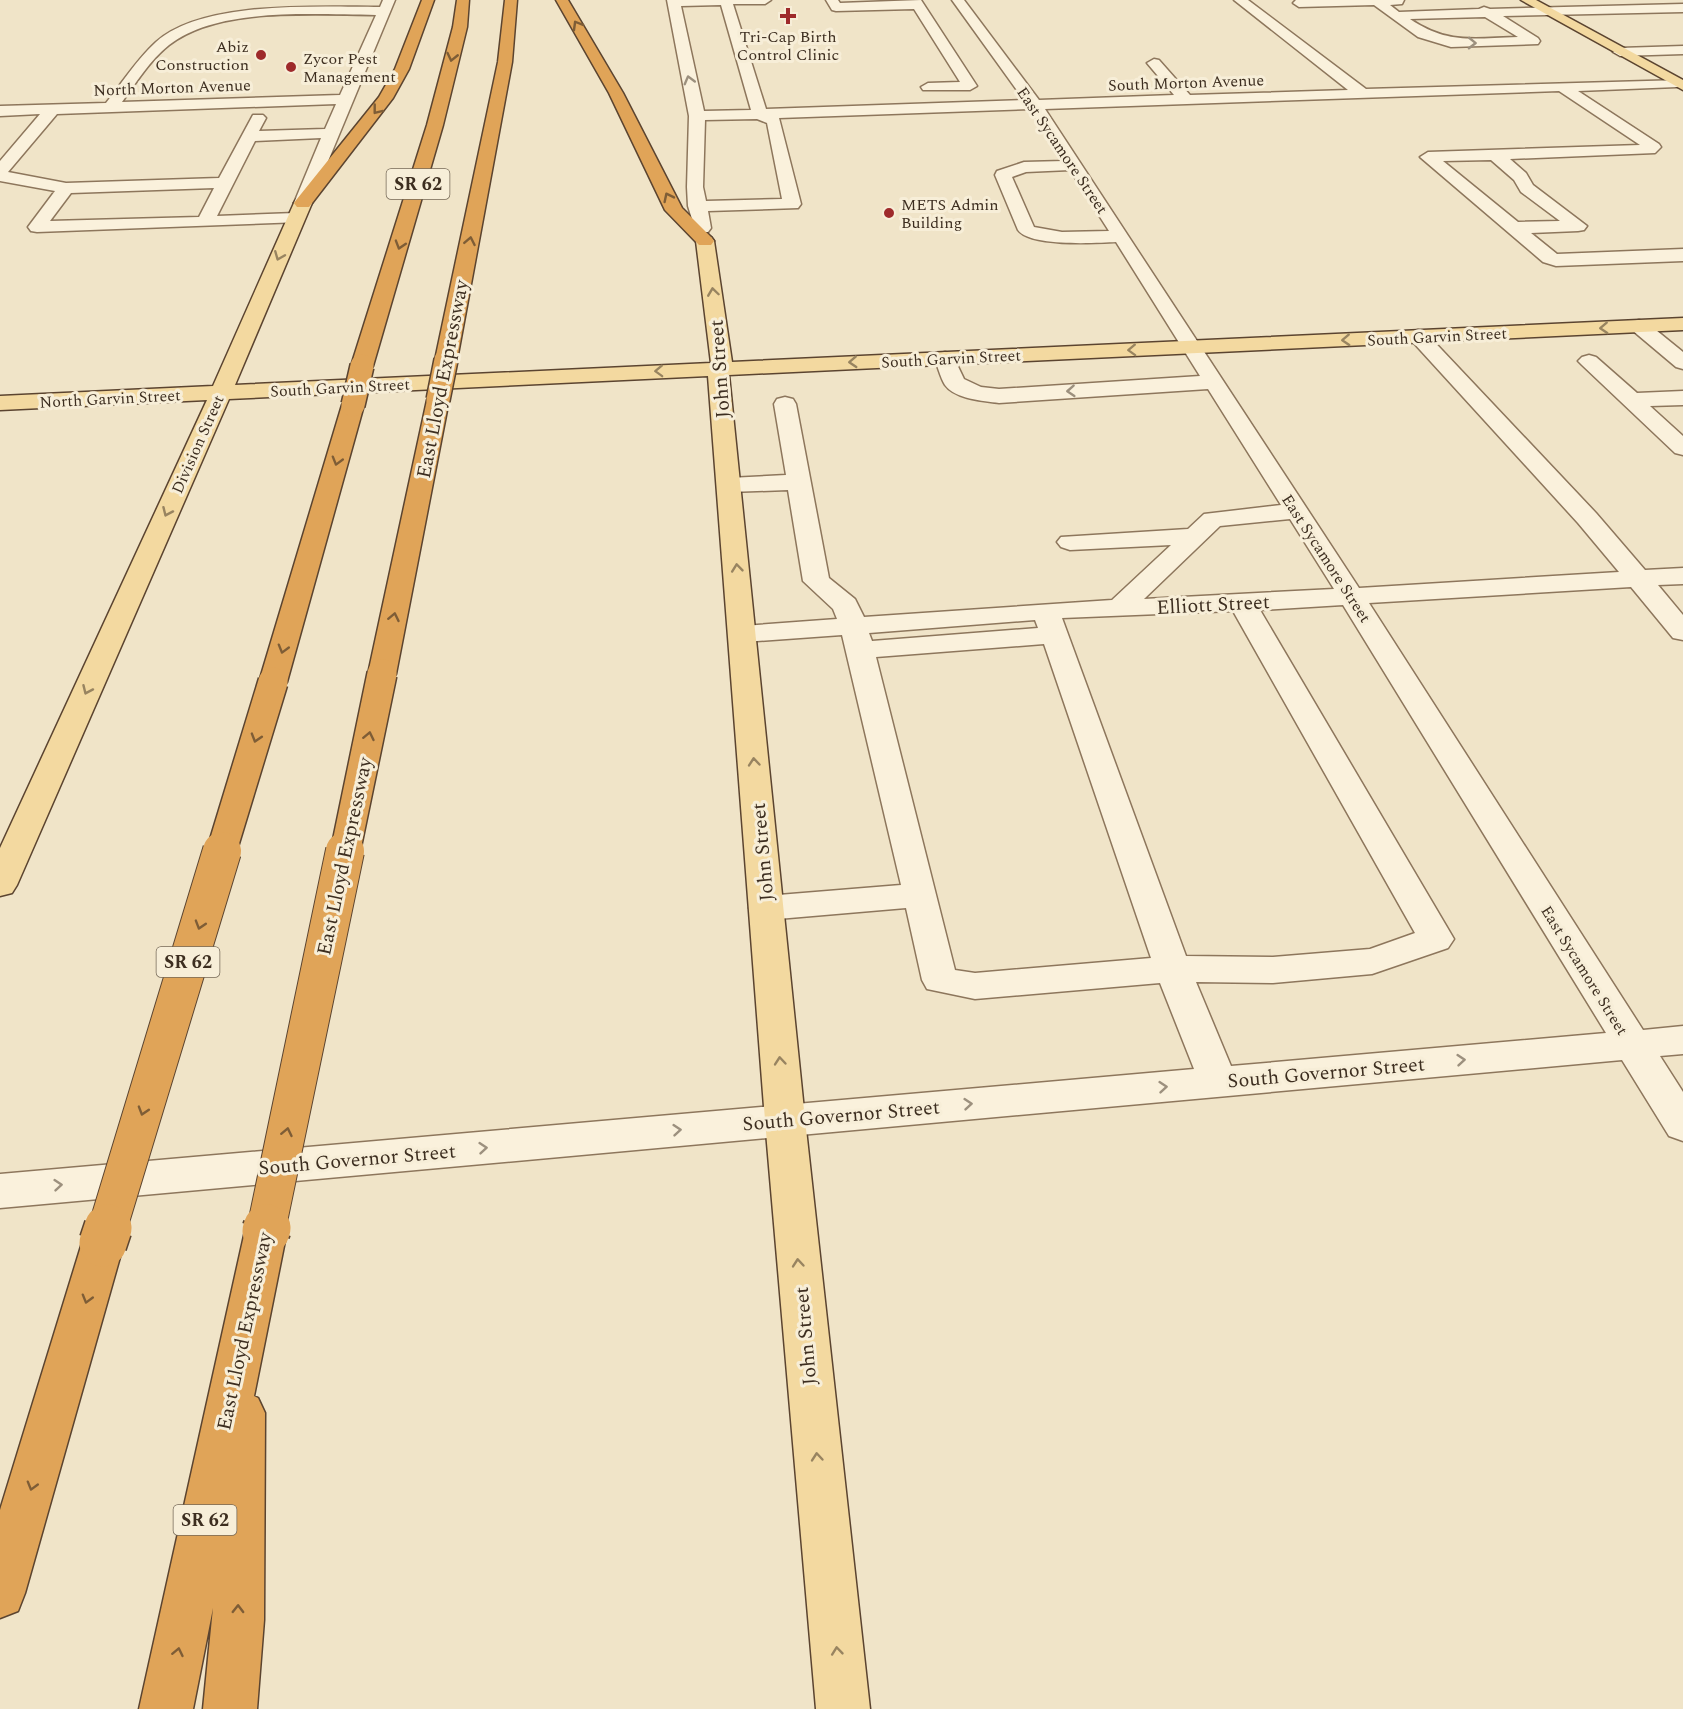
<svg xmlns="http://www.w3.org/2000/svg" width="1683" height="1709" viewBox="0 0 1683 1709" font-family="Spectral,serif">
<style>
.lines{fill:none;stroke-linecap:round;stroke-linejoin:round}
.minor-casing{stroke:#8d765c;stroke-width:3}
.major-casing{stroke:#5b4430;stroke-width:3}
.highway-casing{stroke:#5b4430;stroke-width:3}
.minor{fill:#faf1dc;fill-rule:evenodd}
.major{fill:#f3d9a0;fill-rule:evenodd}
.highway{fill:#e0a458;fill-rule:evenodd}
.highway-bridge-far3-casing{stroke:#5b4430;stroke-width:26;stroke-linecap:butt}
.highway-bridge-far2-casing{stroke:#5b4430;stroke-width:32;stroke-linecap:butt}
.highway-bridge-far1-casing{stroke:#5b4430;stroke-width:40;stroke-linecap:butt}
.highway-bridge-casing{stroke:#5b4430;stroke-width:50;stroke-linecap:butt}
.highway-bridge-far3{stroke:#e0a458;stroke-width:23}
.highway-bridge-far2{stroke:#e0a458;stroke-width:29}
.highway-bridge-far1{stroke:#e0a458;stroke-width:38}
.highway-bridge{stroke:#e0a458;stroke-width:47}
.oneway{stroke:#7e5d36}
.oneway2{stroke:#9c907e}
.oneway3{stroke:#988460}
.poi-dot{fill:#9e2a2b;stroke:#f7eed8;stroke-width:2}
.labels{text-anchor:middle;stroke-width:6;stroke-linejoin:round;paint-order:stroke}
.far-poi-label{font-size:16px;fill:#3d2e20;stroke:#f7eed8;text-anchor:start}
.far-street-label{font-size:16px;fill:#3d2e20;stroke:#f7eed8}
.shield{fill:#f7eed8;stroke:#756857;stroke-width:1.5}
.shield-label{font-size:18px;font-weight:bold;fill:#3d2e20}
.street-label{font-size:20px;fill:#3d2e20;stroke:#f7eed8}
</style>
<rect width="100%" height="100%" fill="#f0e4c8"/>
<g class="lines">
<defs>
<path id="minor" d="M 383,0 L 395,0 L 309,207 L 297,207 L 294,203 L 321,138 L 255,141 L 217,216 L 295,213 L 301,214 L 304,218 L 301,222 L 37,232 L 31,231 L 28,227 L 55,191 L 0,181 L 0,161 L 40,114 L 0,116 L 0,106 L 106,103 C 122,83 137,59 156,42 C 203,0 319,7 380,7 ZM 376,15 L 340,95 L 122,102 C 136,83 150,60 169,45 C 219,6 315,15 376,15 ZM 336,104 L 325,129 L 259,131 L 266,118 L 263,115 L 253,115 L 219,178 L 66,183 L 8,172 L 57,114 ZM 214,188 L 199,217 L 50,221 L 71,193 Z
M 667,0 L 771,0 L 765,4 L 733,4 L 766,109 L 1024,100 L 952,0 L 964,0 L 1039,100 L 1174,95 L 1147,63 L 1154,59 L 1159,60 L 1190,95 L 1348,90 L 1234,0 L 1248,0 L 1366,89 L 1682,80 L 1683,85 L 1677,87 L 1578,91 L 1659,144 L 1661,147 L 1655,153 L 1510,159 L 1526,173 L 1533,185 L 1587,226 L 1584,230 L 1578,231 L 1531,233 L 1557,254 L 1683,249 L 1683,261 L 1556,266 L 1543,262 L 1420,157 L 1428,152 L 1640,145 L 1559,91 L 1045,109 L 1359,588 L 1619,572 L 1578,523 L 1411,340 L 1408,336 L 1411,332 L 1418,330 L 1425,332 L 1596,513 L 1645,570 L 1683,568 L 1683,584 L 1658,585 L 1683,615 L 1683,640 L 1673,638 L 1631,587 L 1369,603 L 1643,1030 L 1683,1026 L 1683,1054 L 1660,1056 L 1683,1092 L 1683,1141 L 1669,1136 L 1622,1060 L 0,1208 L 0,1174 L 1194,1069 L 1160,983 L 975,999 L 927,989 L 922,980 L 906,908 L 766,920 L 754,916 L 749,908 L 754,900 L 766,896 L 901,885 L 842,635 L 743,642 L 733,640 L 729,634 L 733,628 L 743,626 L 837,619 L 833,609 L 803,581 L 788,490 L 729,492 L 720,490 L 717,485 L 720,480 L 729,478 L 786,475 L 774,404 L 777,399 L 785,397 L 793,399 L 796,404 L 829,578 L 855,599 L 864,617 L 1112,600 L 1171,545 L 1070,550 L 1061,547 L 1057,542 L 1061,537 L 1188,529 L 1204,514 L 1281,505 L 1208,389 L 999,403 C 983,401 955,399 945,385 C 940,377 938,366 934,358 L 938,354 L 945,352 L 952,354 L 964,379 L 981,387 L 999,389 L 1200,376 L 1116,242 C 1096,243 1030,247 1018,230 L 995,175 L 997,171 L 1024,162 L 1064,161 L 1030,109 L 779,118 L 801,204 L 798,208 L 708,211 L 711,228 L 708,232 L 696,232 L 688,206 L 687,187 L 689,116 ZM 721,5 L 751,110 L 704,111 L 681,6 ZM 757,119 L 767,123 L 782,199 L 706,201 L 703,187 L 705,120 ZM 1491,160 L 1514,180 L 1521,192 L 1560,221 L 1518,222 L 1443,161 ZM 1070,170 L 1109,231 L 1062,232 L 1034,227 L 1012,177 L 1026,172 ZM 1290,519 L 1334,589 L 1144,599 L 1220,526 ZM 1343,605 L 1606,1033 L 1231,1066 L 1196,982 L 1273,983 L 1372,974 L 1448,948 L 1454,939 L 1260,610 ZM 1233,611 L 1415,933 L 1370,949 L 1273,957 L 1186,956 L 1062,618 ZM 1035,620 L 1038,628 L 872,641 L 869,633 ZM 1044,644 L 1151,958 L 975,973 L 955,970 L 876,657 Z
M 826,0 L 838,0 L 840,3 L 921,0 L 977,86 L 970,90 L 923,90 L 921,87 L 928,83 L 960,82 L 914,9 L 836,11 L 832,10 Z
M 1296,0 L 1404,0 L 1402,4 L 1390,5 L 1399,12 L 1479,9 L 1484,7 L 1490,9 L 1683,4 L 1683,12 L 1503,16 L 1538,38 L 1540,41 L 1538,44 L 1451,47 L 1418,37 L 1374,5 L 1299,7 L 1293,3 ZM 1485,17 L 1518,37 C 1473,38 1449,45 1410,19 Z
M 1683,46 L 1683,54 L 1620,56 L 1613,52 L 1620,48 Z
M 1639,320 L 1646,322 L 1683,352 L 1683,369 L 1676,367 L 1632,330 L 1629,326 L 1632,322 Z
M 1589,355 L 1596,357 L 1637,393 L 1683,391 L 1683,405 L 1650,406 L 1683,436 L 1683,455 L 1675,453 L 1582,365 L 1578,361 L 1582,357 Z"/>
<path id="major" d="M 1521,0 L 1536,0 L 1683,80 L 1683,90 Z
M 303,198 L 309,199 L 312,203 L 235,385 L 711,363 L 696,241 L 699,237 L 711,237 L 714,241 L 732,362 L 1683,318 L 1683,330 L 729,375 L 805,1120 L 870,1709 L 816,1709 L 765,1120 L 708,376 L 229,399 L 17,885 L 12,893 L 0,896 L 0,848 L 207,400 L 0,410 L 0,396 L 213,386 L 294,203 L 297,199 Z"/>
<path id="highway" d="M 422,0 L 434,0 L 409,69 L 393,98 L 309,207 L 297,207 L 294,203 L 297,199 L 379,97 L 395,69 Z
M 457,0 L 469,0 L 467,27 L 443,125 L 373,366 L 370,371 L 362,372 L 354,371 L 351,366 L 427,125 L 453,27 Z
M 505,0 L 517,0 L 512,62 L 457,360 L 453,364 L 446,366 L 439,364 L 435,360 L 498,62 Z
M 556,0 L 568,0 L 623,93 L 682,208 L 711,237 L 714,241 L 711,245 L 699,245 L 665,210 L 609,93 Z
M 438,393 L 446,395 L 449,400 L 396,674 L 392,680 L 382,683 L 372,680 L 368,674 L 427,400 L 430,395 Z
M 353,398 L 361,400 L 364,405 L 287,682 L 283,688 L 273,691 L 263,688 L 259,682 L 342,405 L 345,400 Z
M 266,1213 L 281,1219 L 287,1231 L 254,1396 L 258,1398 L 265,1413 L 264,1620 L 257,1709 L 203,1709 L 213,1608 L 193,1709 L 139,1709 L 245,1231 L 251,1219 Z
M 103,1225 L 118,1230 L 124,1243 L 25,1593 L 18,1611 L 0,1618 L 0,1510 L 82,1243 L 88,1230 Z"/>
</defs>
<use href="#minor" class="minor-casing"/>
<use href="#major" class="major-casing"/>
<use href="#highway" class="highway-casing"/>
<use href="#minor" class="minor"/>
<use href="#major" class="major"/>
<use href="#highway" class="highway"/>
<defs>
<path id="highway-bridge-far3" d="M 438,400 L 446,360
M 353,405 L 362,366"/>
<path id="highway-bridge-far2" d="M 221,853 L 273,682
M 345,853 L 382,674"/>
<path id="highway-bridge-far1" d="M 107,1230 L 222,851
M 266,1230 L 345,851"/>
<path id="highway-bridge" d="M 266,1231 L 267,1228
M 103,1243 L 108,1228"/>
</defs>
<use href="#highway-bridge-far3" class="highway-bridge-far3-casing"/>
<use href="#highway-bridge-far2" class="highway-bridge-far2-casing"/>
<use href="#highway-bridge-far1" class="highway-bridge-far1-casing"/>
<use href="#highway-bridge" class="highway-bridge-casing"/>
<use href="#highway-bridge-far3" class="highway-bridge-far3"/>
<use href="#highway-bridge-far2" class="highway-bridge-far2"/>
<use href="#highway-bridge-far1" class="highway-bridge-far1"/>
<use href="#highway-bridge" class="highway-bridge"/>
</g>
<defs><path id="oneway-chevron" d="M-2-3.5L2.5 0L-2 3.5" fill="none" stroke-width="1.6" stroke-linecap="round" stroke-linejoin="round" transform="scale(1.5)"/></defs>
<g class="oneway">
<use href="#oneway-chevron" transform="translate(577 25) rotate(-120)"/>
<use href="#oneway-chevron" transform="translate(452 57) rotate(103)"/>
<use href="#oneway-chevron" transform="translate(377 110) rotate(128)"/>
<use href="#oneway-chevron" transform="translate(668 197) rotate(-116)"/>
<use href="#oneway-chevron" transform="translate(470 241) rotate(-79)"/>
<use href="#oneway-chevron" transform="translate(400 245) rotate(107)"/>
<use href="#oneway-chevron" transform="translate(337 461) rotate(106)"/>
<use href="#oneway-chevron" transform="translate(394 617) rotate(-78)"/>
<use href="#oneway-chevron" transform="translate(283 649) rotate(106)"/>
<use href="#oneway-chevron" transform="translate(369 736) rotate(-78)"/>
<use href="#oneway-chevron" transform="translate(256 738) rotate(107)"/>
<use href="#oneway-chevron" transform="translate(200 925) rotate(107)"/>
<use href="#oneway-chevron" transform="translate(143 1111) rotate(107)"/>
<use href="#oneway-chevron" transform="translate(287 1132) rotate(-78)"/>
<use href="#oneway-chevron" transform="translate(87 1299) rotate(106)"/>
<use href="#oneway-chevron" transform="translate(32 1486) rotate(106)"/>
<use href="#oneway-chevron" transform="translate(238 1609) rotate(-89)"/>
<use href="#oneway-chevron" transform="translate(178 1652) rotate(-78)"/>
</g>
<g class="oneway2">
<use href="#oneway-chevron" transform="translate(1472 43) rotate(1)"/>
<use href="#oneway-chevron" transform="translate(689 80) rotate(-105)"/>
<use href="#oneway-chevron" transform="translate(1071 391) rotate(176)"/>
<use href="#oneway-chevron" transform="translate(1461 1060) rotate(-5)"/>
<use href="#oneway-chevron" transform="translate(1163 1087) rotate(-5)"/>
<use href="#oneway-chevron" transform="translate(968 1104) rotate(-5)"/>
<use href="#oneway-chevron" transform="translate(677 1130) rotate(-5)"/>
<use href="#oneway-chevron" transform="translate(483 1148) rotate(-5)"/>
<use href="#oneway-chevron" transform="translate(58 1185) rotate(-5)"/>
</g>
<g class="oneway3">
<use href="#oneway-chevron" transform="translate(279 256) rotate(112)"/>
<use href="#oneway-chevron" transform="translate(713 292) rotate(-98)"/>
<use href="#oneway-chevron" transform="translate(1604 328) rotate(177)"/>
<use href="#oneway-chevron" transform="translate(1346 340) rotate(177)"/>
<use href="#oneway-chevron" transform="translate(1132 350) rotate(178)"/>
<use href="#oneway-chevron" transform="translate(853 362) rotate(177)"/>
<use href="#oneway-chevron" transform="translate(659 371) rotate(178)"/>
<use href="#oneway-chevron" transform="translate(167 512) rotate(114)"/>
<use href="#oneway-chevron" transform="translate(737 568) rotate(-96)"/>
<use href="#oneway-chevron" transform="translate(87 690) rotate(114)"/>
<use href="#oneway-chevron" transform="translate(754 762) rotate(-95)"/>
<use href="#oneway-chevron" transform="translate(780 1061) rotate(-95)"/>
<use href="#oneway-chevron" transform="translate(798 1263) rotate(-95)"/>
<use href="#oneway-chevron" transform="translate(817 1457) rotate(-95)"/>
<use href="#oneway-chevron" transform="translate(837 1651) rotate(-96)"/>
</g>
<g class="poi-dot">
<path d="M785 7h6v6h6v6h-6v6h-6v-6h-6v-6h6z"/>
<circle cx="261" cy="55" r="6"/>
<circle cx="291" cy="67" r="6"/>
<circle cx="889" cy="213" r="6"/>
</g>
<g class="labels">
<g class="far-poi-label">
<text x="788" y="42" text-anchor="middle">Tri-Cap Birth<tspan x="788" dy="18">Control Clinic</tspan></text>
<text x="249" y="52" text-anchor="end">Abiz<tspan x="249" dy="18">Construction</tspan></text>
<text x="303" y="64">Zycor Pest<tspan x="303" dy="18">Management</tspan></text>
<text x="901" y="210">METS Admin<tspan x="901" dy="18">Building</tspan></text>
</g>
<g class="far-street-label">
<text transform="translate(1186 82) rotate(-2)" y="6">South Morton Avenue</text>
<text transform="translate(172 87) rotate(-2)" y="6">North Morton Avenue</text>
<text transform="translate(1063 150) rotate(56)" y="6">East Sycamore Street</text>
<text transform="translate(1437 336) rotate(-3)" y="6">South Garvin Street</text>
<text transform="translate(951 358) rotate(-3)" y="6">South Garvin Street</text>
<text transform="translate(340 387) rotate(-3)" y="6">South Garvin Street</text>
<text transform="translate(110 398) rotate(-3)" y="6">North Garvin Street</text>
<text transform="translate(197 444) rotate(-66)" y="6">Division Street</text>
<text transform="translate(1327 558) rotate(57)" y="6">East Sycamore Street</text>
<text transform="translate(1585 970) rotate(58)" y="6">East Sycamore Street</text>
</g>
<g class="shield">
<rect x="386.5" y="169" width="63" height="30" rx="4.5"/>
<rect x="156.5" y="947" width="63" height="30" rx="4.5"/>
<rect x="173.5" y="1505" width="63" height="30" rx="4.5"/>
</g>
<g class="shield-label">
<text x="418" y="190">SR 62</text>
<text x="188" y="968">SR 62</text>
<text x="205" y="1526">SR 62</text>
</g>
<g class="street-label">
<text transform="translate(719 369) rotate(-94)" y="7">John Street</text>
<text transform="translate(442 379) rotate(-79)" y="7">East Lloyd Expressway</text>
<text transform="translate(1213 604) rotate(-3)" y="7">Elliott Street</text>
<text transform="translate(762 852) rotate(-95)" y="7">John Street</text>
<text transform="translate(344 856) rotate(-78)" y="7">East Lloyd Expressway</text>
<text transform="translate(1326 1072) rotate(-5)" y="7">South Governor Street</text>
<text transform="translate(841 1115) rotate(-5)" y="7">South Governor Street</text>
<text transform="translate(357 1159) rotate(-5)" y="7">South Governor Street</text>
<text transform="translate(244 1331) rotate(-78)" y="7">East Lloyd Expressway</text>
<text transform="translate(805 1336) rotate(-95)" y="7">John Street</text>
</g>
</g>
</svg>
